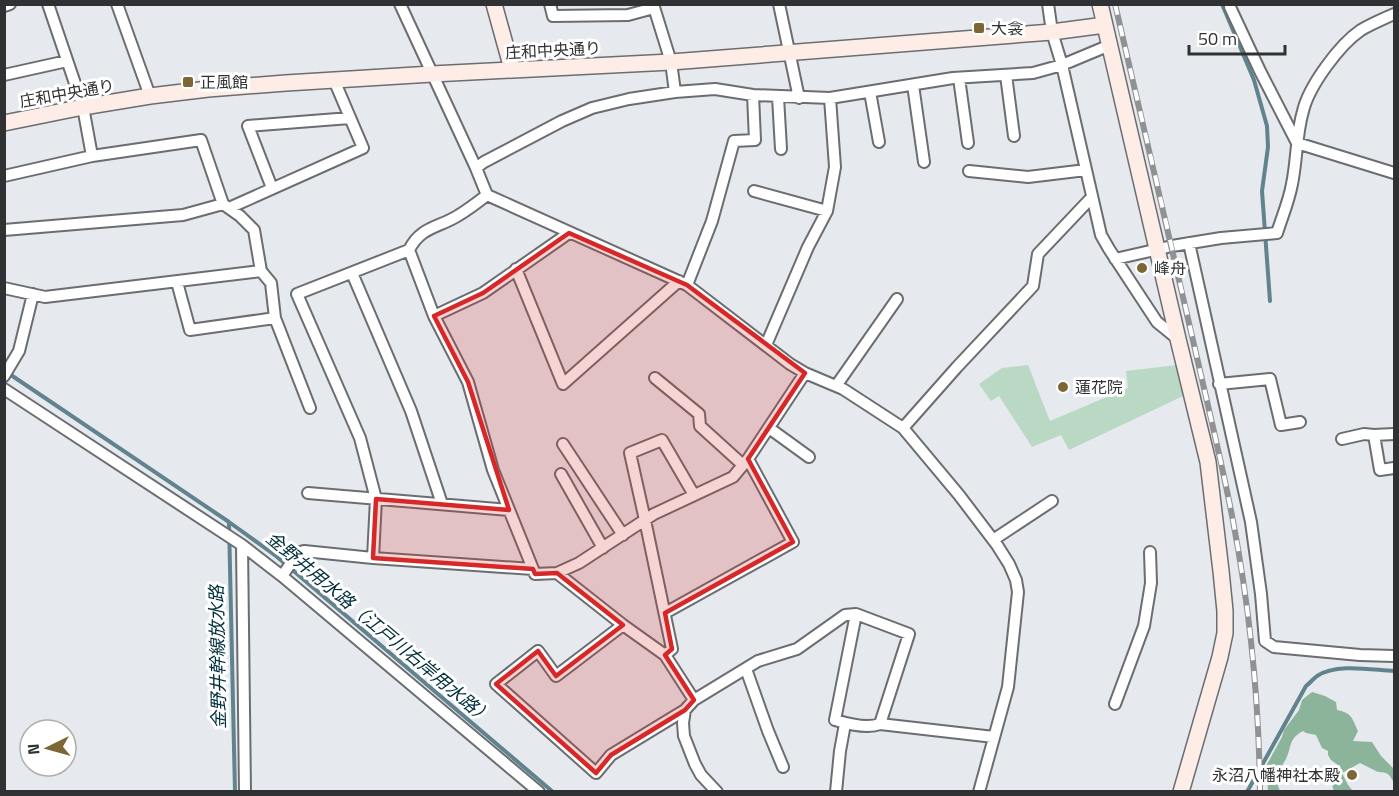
<svg xmlns="http://www.w3.org/2000/svg" width="1399" height="796" viewBox="0 0 1399 796" font-family="'Titillium Web','Noto Sans JP',sans-serif">
<style>
.green{fill:#b9d9c5}
.forest{fill:#8cb49b}
.lines{fill:none;stroke-linecap:round;stroke-linejoin:round}
.stream{stroke:#60838e;stroke-width:4}
.street-casing{stroke:#6b6d70;stroke-width:14}
.secondary-casing{stroke:#6b6d70;stroke-width:18}
.street{stroke:#fff;stroke-width:10}
.secondary{stroke:#fdede6;stroke-width:15}
.rail-casing{stroke:#8f9193;stroke-width:6}
.rail{stroke:#fff;stroke-width:4;stroke-dasharray:11;stroke-linecap:butt}
.marked{fill:#d62828;fill-opacity:0.2;stroke:#d62828;stroke-width:4.5;stroke-linejoin:round}
.poi-dot{fill:#7d6636;stroke:#fff;stroke-width:2}
.labels{text-anchor:middle;stroke-width:6;stroke-linejoin:round;paint-order:stroke}
.poi-label{font-size:16px;fill:#303132;stroke:#fff;text-anchor:start}
.street-label{font-size:16px;fill:#303132;stroke:#fff}
.water-label{font-size:18px;font-style:italic;fill:#002f3b;stroke:#fff}
</style>
<rect width="100%" height="100%" fill="#e6e9ed"/>
<path class="green" d="M 1028,365 L 1050,421 L 1128,388 L 1126,371 L 1177,365 L 1183,396 L 1069,450 L 1061,435 L 1032,447 L 999,396 L 991,401 L 979,384 L 1002,368 Z"/>
<path class="forest" d="M 1312,692 L 1325,696 L 1336,702 L 1337,710 C 1352,713 1352,718 1358,731 L 1353,741 L 1372,742 L 1381,756 L 1394,769 L 1394,783 C 1386,767 1385,776 1374,770 C 1369,768 1365,765 1360,763 L 1342,773 L 1348,785 L 1353,791 L 1334,791 C 1330,783 1334,773 1338,765 L 1331,760 L 1328,755 L 1328,751 L 1322,748 L 1316,735 L 1306,733 L 1303,731 C 1288,739 1292,747 1286,759 C 1279,771 1274,777 1280,791 L 1268,791 L 1266,766 L 1282,737 L 1284,730 L 1299,710 L 1302,700 Z"/>
<g class="lines">
<path class="stream" d="M 1222,4 L 1254,80 L 1267,126 L 1268,147 L 1262,191 L 1270,301
M 8,373 L 229,522 L 276,556 L 553,792
M 229,523 L 235,792
M 1247,792 L 1306,686 C 1310,683 1313,679 1317,676 C 1337,663 1372,670 1394,671"/>
<defs>
<path id="street" d="M 48,4 L 83,107 L 92,156
M 117,4 L 150,96
M 400,4 L 476,168 L 487,195 L 687,285 L 790,364 L 805,373 L 843,389 L 903,428 L 959,495 L 997,545 L 1009,564 L 1016,580 L 1018,592 L 1008,687 L 979,792
M 550,4 L 553,16 L 628,15 L 654,8
M 653,4 L 671,62 L 675,92
M 779,4 L 799,98
M 1048,4 L 1052,32 L 1062,65 L 1101,235 L 1109,249 L 1157,322 L 1178,339
M 4,6 L 10,4
M 1230,7 L 1260,71 L 1297,143 L 1394,173
M 4,75 L 67,61
M 1006,75 L 1014,136
M 959,78 L 968,143
M 913,85 L 924,162
M 870,92 L 879,142
M 778,97 L 781,149
M 476,168 L 484,162 L 562,121 L 592,108 L 629,99 L 675,92 L 715,89 L 753,95 L 830,98 L 953,78 L 1033,73 L 1062,65 L 1110,45
M 969,171 L 1028,177 L 1086,170
M 4,176 L 92,156 L 201,140 L 223,204 L 240,216 L 254,230 L 261,271 L 45,297 L 4,288
M 272,188 L 248,126 L 350,118
M 754,191 L 827,211
M 229,208 L 363,148 L 334,80
M 4,230 L 183,215 L 223,204
M 1189,243 L 1251,522 L 1261,594 L 1265,641 L 1274,647 L 1360,655 L 1394,656
M 409,250 L 434,316 L 468,382 L 493,470 L 535,574 L 557,573 L 579,563 L 654,514 L 733,477 L 748,459 L 805,373
M 1115,259 L 1172,246 L 1221,238 L 1277,233 C 1282,217 1289,201 1292,184 C 1297,160 1296,135 1303,111 C 1309,86 1339,45 1361,30 C 1371,24 1383,19 1394,14
M 516,269 L 563,384 L 679,281
M 352,273 L 411,411 L 442,504
M 177,282 L 190,330 L 275,318 L 271,283 L 261,271
M 687,285 L 712,221 L 734,141 L 755,140 L 753,95
M 434,316 L 483,293 L 569,233
M 275,318 L 310,408
M 766,345 L 808,247 L 827,211 L 835,167 L 830,98
M 4,376 L 19,351 L 33,294
M 655,378 L 699,414 L 700,426 L 743,465
M 1219,384 L 1270,379 L 1281,425 L 1300,422
M 836,386 L 897,299
M 4,389 L 242,545 L 282,576 L 539,792
M 769,428 L 809,457
M 903,428 L 957,367 L 1033,286 L 1038,254 L 1092,197
M 1374,435 L 1394,434
M 1342,439 L 1364,434 L 1374,435 L 1380,470 L 1394,468
M 563,444 L 623,535
M 561,474 L 603,548
M 308,493 L 509,510
M 993,540 L 1052,501
M 242,545 L 245,792
M 373,558 L 376,499 L 360,438 L 297,294 L 409,250 C 421,226 439,228 459,215 C 469,209 478,202 487,195
M 557,573 L 623,625 L 665,655 L 694,700
M 282,576 L 298,553 L 304,551 L 373,558 L 533,569
M 665,613 L 793,542 L 748,459
M 856,614 L 835,720 C 848,724 867,729 880,724 L 994,737
M 623,625 L 556,676 L 538,651 L 496,684 L 596,773 L 611,755 L 685,710
M 665,655 L 672,649 L 645,520 L 630,453 L 662,440 L 694,495
M 746,669 L 768,731 L 783,767
M 1115,704 L 1144,626 L 1151,583 L 1150,552
M 717,792 L 701,775 L 695,764 L 684,736 L 683,723 L 685,710 L 694,700 L 758,661 L 797,649 L 845,615 L 856,614 L 909,634 L 880,724
M 836,792 L 840,751 L 845,724"/>
<path id="secondary" d="M 494,4 L 512,69
M 1100,4 L 1178,339 L 1208,462 L 1221,571 L 1225,611 L 1225,633 L 1220,657 L 1181,792
M 4,123 L 83,107 L 150,96 L 208,89 L 286,83 L 432,74 L 671,62 L 1052,32 L 1105,25"/>
</defs>
<use href="#street" class="street-casing"/>
<use href="#secondary" class="secondary-casing"/>
<use href="#street" class="street"/>
<use href="#secondary" class="secondary"/>
<defs>
<path id="rail" d="M 1115,4 C 1143,124 1171,243 1198,362 C 1210,415 1223,468 1233,521 C 1250,610 1259,701 1260,792"/>
</defs>
<use href="#rail" class="rail-casing"/>
<use href="#rail" class="rail"/>
</g>
<path class="marked" d="M 569,233 L 687,285 L 805,373 L 748,459 L 793,542 L 665,613 L 672,649 L 665,655 L 694,700 L 685,710 L 611,755 L 596,773 L 496,684 L 538,651 L 556,676 L 623,625 L 557,573 L 535,574 L 533,569 L 373,558 L 376,499 L 509,510 L 468,382 L 434,316 L 483,293 Z"/>
<g class="poi-dot">
<rect x="973" y="22" width="12" height="12" rx="3"/>
<rect x="182" y="76" width="12" height="12" rx="3"/>
<circle cx="1142" cy="268" r="6"/>
<circle cx="1063" cy="387" r="6"/>
<circle cx="1352" cy="775" r="6"/>
</g>
<g class="labels">
<g class="poi-label">
<text x="991" y="34">大衾</text>
<text x="200" y="88">正風館</text>
<text x="1154" y="274">峰舟</text>
<text x="1075" y="393">蓮花院</text>
<text x="1340" y="781" text-anchor="end">永沼八幡神社本殿</text>
</g>
<g class="street-label">
<text transform="translate(553 50) rotate(-3)" y="6">庄和中央通り</text>
<text transform="translate(67 93) rotate(-10)" y="6">庄和中央通り</text>
</g>
<g class="water-label">
<text transform="translate(379 628) rotate(40)" y="6">金野井用水路（江戸川右岸用水路）</text>
<text transform="translate(218 657) rotate(-91)" y="6">金野井幹線放水路</text>
</g>
</g>
<rect width="1399" height="796" fill="none" stroke="#303132" stroke-width="12"/>
<g transform="translate(48 748) rotate(265)"><circle r="28" fill="#ffffff" stroke="#acadad" stroke-width="1.5"/>
<path d="M0-4.5L10 22L0 15L-10 22Z" fill="#7d6636"/>
<text y="-9" font-size="16" font-weight="bold" text-anchor="middle" fill="#303132">N</text>
</g>
<path d="M1189 45v9h96v-9" fill="none" stroke="#303132" stroke-width="3"/>
<text x="1198" y="45" font-size="18" fill="#303132" stroke="#ffffff" stroke-width="4.5" paint-order="stroke">50 m</text>
</svg>
